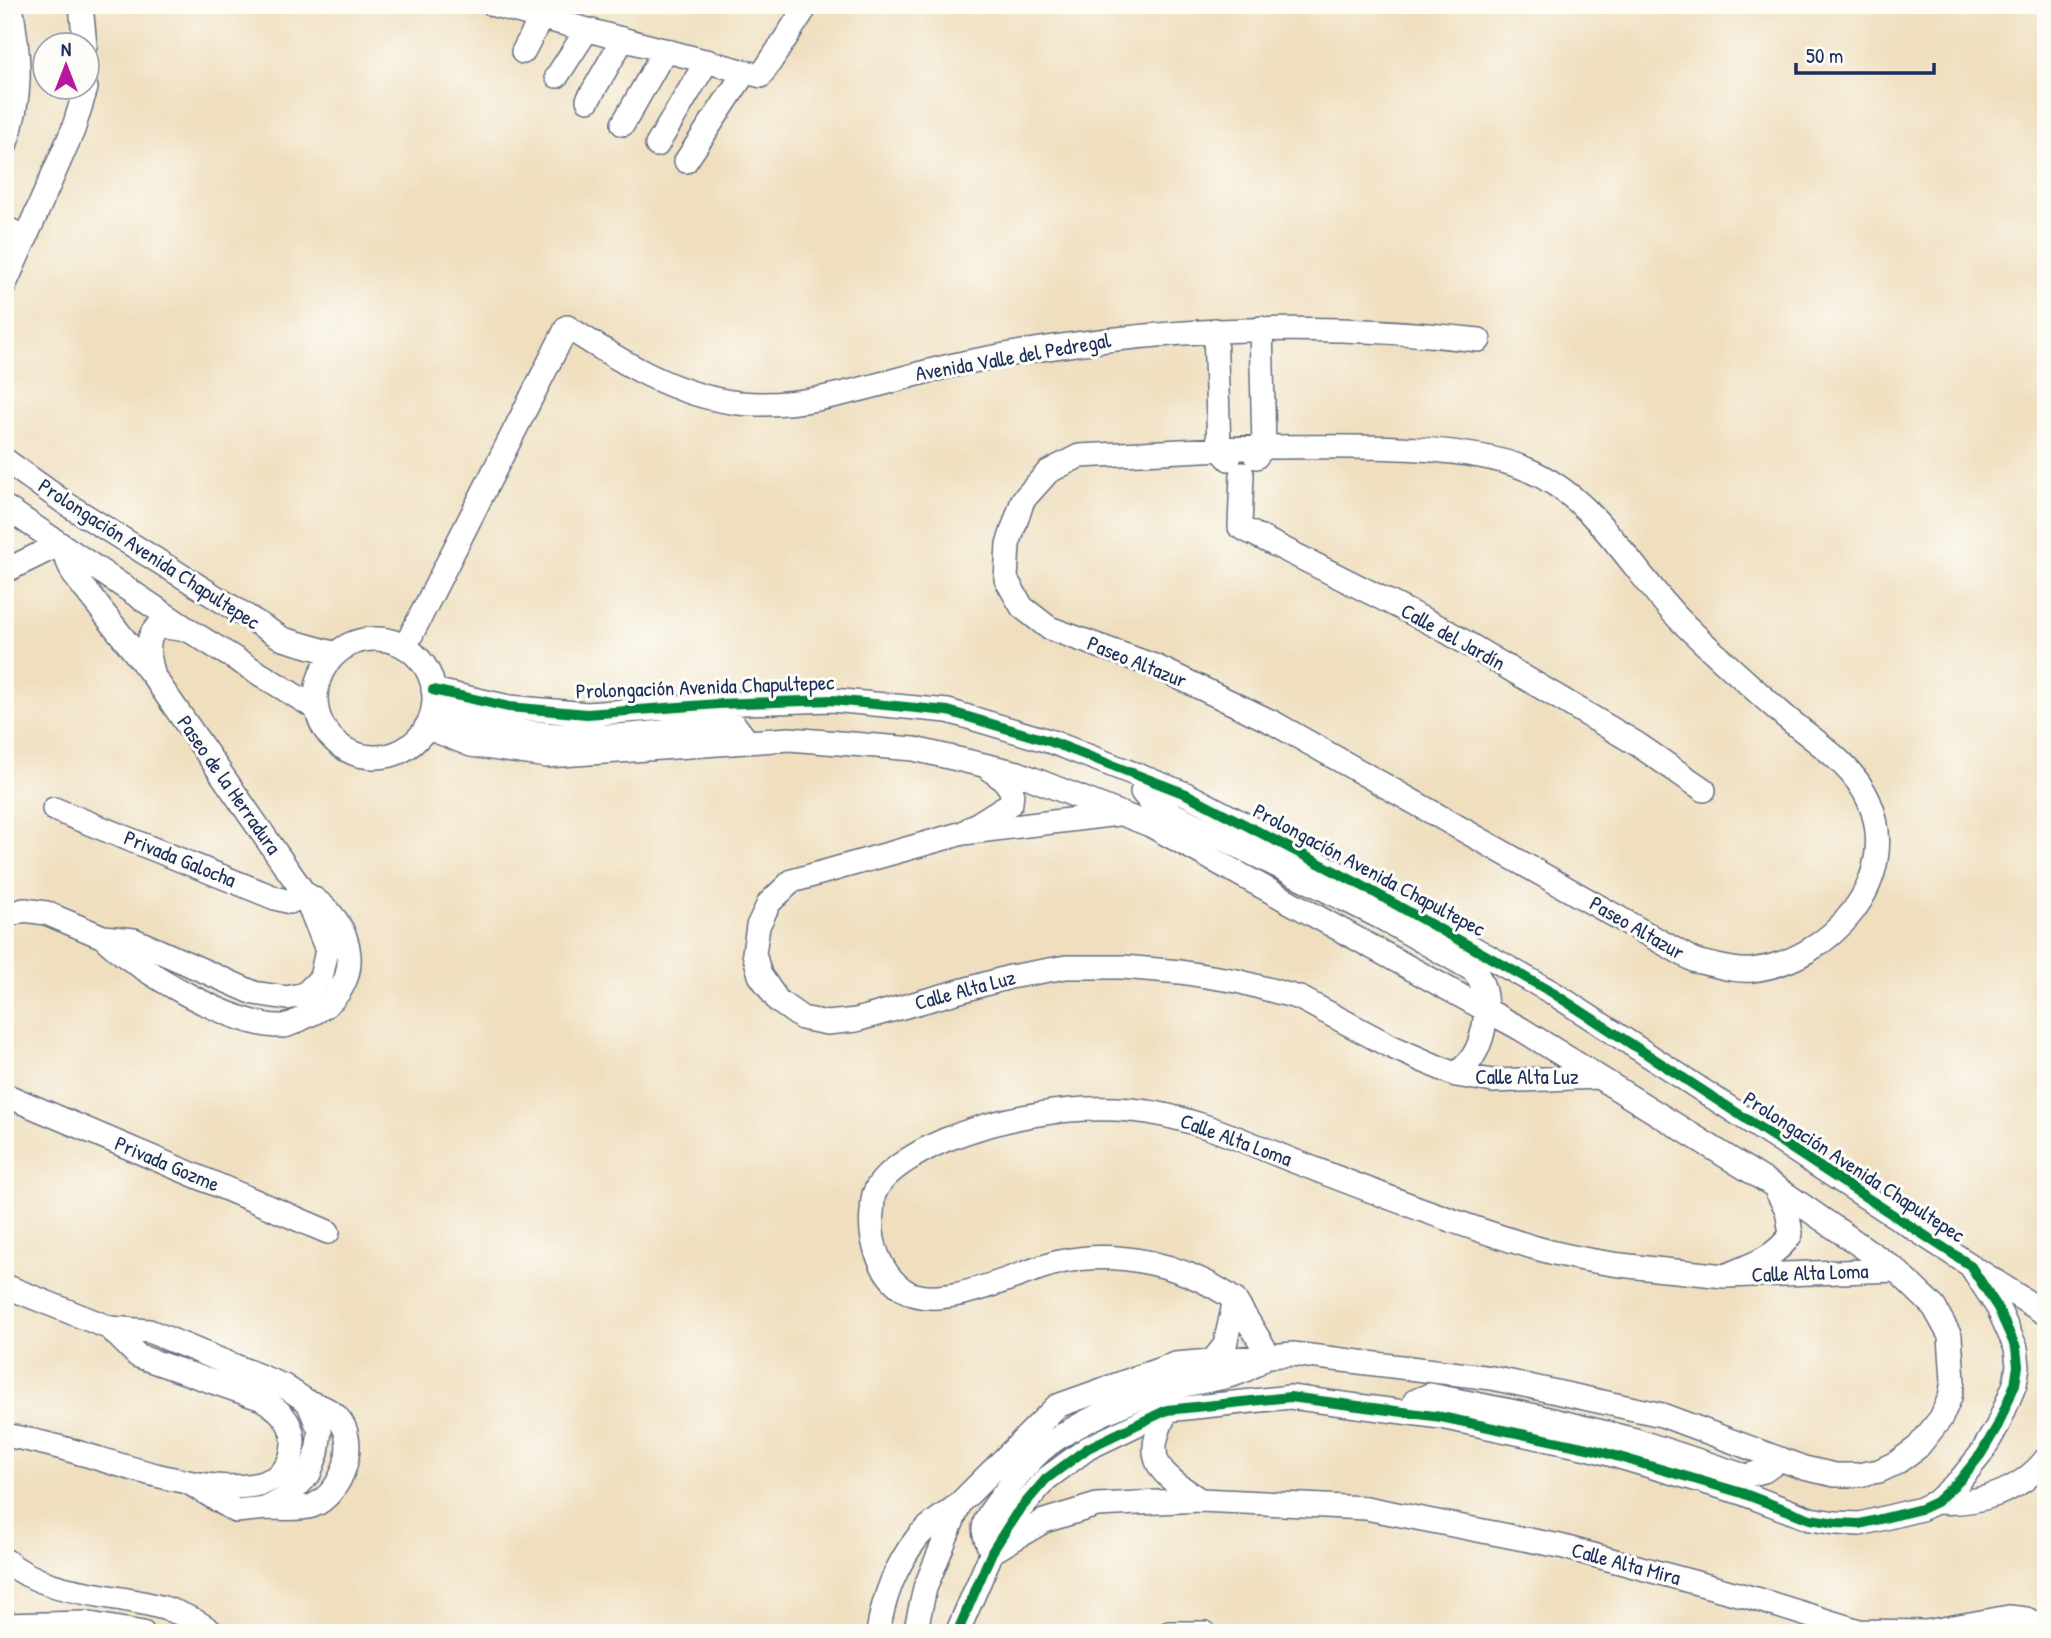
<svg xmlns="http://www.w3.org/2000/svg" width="2051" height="1638" viewBox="0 0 2051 1638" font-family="'Patrick Hand',sans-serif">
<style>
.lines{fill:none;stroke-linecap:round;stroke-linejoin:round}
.minor-casing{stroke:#656d80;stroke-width:26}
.minor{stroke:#fff;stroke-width:23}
.cycleway-casing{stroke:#fdfcf7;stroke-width:15}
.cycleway{stroke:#00873e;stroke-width:10}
.labels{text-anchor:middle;stroke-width:6;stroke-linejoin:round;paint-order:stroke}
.street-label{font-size:21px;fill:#1b2f5e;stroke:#fdfcf7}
</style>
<rect width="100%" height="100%" fill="#fdfcf7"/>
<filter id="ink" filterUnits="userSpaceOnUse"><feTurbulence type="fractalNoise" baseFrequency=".0143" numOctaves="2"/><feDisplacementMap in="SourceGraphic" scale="14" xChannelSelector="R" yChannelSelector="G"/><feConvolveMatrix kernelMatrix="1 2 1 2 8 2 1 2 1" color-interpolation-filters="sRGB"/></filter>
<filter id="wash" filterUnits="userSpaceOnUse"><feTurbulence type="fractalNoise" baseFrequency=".00686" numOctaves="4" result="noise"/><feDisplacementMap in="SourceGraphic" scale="28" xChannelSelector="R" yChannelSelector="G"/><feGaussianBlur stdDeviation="1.57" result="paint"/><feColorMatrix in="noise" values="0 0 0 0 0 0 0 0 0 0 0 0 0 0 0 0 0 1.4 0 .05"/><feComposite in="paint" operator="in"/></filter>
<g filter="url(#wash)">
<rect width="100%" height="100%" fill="#efdfbf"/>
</g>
<g filter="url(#ink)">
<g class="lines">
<defs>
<path id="minor" d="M 81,5 L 85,46
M 494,5 L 761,76 L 807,5
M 523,52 L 541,18
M 557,76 L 587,30
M 588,100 L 623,39
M 623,124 L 665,50
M 657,145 L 707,61
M 5,146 C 24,91 19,61 11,5
M 686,161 L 745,72
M 5,228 L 26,238
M 5,284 L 73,130 L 86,88
M 1215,330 L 1219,448 L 1229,459
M 1264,447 C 1335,447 1462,442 1526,469 C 1595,497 1630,568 1679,619 C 1711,651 1746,682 1780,712 C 1809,738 1852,762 1869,801 C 1903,880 1830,961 1752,970 C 1735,972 1712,964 1695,961 L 1274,723 L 1157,667 L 1049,628 L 1022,607 L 1006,579 L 1008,544 L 1023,500 L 1048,472 L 1079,456 Z
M 1256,457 L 1264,447 L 1261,328
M 5,460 L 68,505 L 283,639 L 336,654
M 1242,474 L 1240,527 L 1441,628 L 1637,744 L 1704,790
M 5,507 L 190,631 L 317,709
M 5,571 L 60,544 L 74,575 L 154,677 C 150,659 142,639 159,626 L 186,630
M316 698a59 59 0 1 1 118 0a59 59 0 1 1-118 0Z
M 405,647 L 567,327 C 620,361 675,396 739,403 C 818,411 897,375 973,361 C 1141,328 1309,320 1479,340
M 433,690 L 509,707 L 587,714 L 718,704 L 832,700 L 948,711 L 1052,742 L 1186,794 L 1361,885 L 1553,993 L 1970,1265 L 1998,1308 L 2016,1348 L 2018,1366 L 2015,1384 L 1998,1425 L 1981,1454 L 1960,1480 L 1936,1502 L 1921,1509 L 1860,1524 L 1836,1523 L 1810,1519 L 1742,1493 L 1592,1449 L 1441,1417 L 1290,1397 L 1167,1410 L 1088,1448 L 1046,1479 L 1016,1514 L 992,1552 L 957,1633
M 433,710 C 488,731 550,737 609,736 C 646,736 694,727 733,723 L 747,741
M 426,727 L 471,745 L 547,756 L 789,739 L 914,749 L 1018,773 L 1150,825 L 1521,1029 L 1774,1186 L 1896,1270 L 1934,1307 L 1950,1336 L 1953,1381 L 1950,1397 L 1941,1418 L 1918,1447 L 1896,1463 L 1879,1471 L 1858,1475 L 1835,1475 L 1804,1468 L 1662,1415 L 1492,1378 L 1293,1354 L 1175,1364 L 1057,1406 L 960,1503 L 925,1588 L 915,1633
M 988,768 L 1004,780 L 1012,791 L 1011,803 L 963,833 L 1118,814
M 1151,780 L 1142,792 L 1151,803 L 1380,917 L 1473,970 C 1493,990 1487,1038 1471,1059 C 1467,1065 1461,1070 1456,1075 L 1493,1081 L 1598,1077
M 54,809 L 275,898 L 290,902 L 304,893
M 963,833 L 792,881 L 769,903 L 758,926 L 754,953 L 760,975 L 778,1001 L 802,1018 L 827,1023 L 856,1020 L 1010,977 L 1066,967 L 1123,967 L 1180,972 L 1237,981 L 1300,998 L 1390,1046 L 1456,1075
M 5,916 L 24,910 L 46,913 L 103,937 L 134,940 L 254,993 L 287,998 L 305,994 L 321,978 L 327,950 L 304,893 L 154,677
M 103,937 C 136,970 235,1028 283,1026 C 290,1026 300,1019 307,1016 C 368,991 359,921 304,893
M 5,1095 L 328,1232
M 1774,1186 L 1787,1210 L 1791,1234 C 1776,1258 1750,1265 1725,1276 L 1896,1270
M 1979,1271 L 2046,1314
M 5,1286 L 110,1328 L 149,1331 L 284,1386 L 308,1402 L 320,1431 L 317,1453 L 309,1474 L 286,1498 L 267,1508 L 236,1511 L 191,1484
M 1235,1300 C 1186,1265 1119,1249 1060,1262 C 1020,1271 940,1314 904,1290 C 879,1273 869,1240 872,1212 C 873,1206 872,1197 875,1192 C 884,1170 924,1149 945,1140 C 1002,1117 1069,1105 1131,1110 C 1190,1115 1245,1142 1299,1163 C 1377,1193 1456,1224 1536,1248 C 1597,1266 1663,1269 1725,1276
M 1214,1359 L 1225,1345 L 1235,1300 L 1268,1354 C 1242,1381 1204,1379 1169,1388 C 1134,1398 1072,1425 1044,1448 C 1028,1461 1014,1480 1002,1496 C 985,1519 977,1526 992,1552 L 1044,1521 L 1097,1505 L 1200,1500 L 1366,1508 L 1560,1546 L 1756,1599 L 1859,1631 L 1926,1632 L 2009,1617 L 2026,1619 L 2046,1627
M 1167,1410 C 1142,1461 1157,1471 1200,1500
M 1421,1414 L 1413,1406 L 1415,1401 L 1430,1395 L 1536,1416 L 1635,1440 L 1745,1476 L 1764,1471 L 1781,1459
M 5,1435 C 32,1440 57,1446 83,1454 C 127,1466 295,1529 293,1440 C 292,1420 277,1408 262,1399 L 138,1356 L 110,1328
M 1936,1502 C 1977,1505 2019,1493 2046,1459
M 268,1508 C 282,1508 299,1510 312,1506 C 342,1495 361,1441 337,1417 C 330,1409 318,1405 308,1402
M 5,1560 C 62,1609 156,1585 213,1633
M 5,1625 L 84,1623 L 143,1633
M 878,1633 C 883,1599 896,1565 917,1538 C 926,1526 943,1517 955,1507
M 1169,1633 L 1205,1633"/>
</defs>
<use href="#minor" class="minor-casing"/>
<use href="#minor" class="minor"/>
<defs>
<path id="cycleway" d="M 433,690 L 509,707 L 587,714 L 718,704 L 832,700 L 948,711 L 1052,742 L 1186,794 L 1361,885 L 1553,993 L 1970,1265 L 1998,1308 L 2016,1348 L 2018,1366 L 2015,1384 L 1998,1425 L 1981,1454 L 1960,1480 L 1936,1502 L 1921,1509 L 1860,1524 L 1836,1523 L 1810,1519 L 1742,1493 L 1592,1449 L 1441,1417 L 1290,1397 L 1167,1410 L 1088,1448 L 1046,1479 L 1016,1514 L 992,1552 L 957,1633"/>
</defs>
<use href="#cycleway" class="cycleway-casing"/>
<use href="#cycleway" class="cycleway"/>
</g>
</g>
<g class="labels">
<g class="street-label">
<text transform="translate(1013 357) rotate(-10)" y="7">Avenida Valle del Pedregal</text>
<text transform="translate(149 554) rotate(33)" y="7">Prolongación Avenida Chapultepec</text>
<text transform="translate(1453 637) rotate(29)" y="7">Calle del Jardín</text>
<text transform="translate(1137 662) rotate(22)" y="7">Paseo Altazur</text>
<text transform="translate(705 687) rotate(-2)" y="7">Prolongación Avenida Chapultepec</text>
<text transform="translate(229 785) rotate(55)" y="7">Paseo de la Herradura</text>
<text transform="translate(180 859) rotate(22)" y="7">Privada Galocha</text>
<text transform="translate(1369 870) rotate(28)" y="7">Prolongación Avenida Chapultepec</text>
<text transform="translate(1637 928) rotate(30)" y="7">Paseo Altazur</text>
<text transform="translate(965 990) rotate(-15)" y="7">Calle Alta Luz</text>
<text x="1527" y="1084">Calle Alta Luz</text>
<text transform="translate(1236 1140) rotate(20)" y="7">Calle Alta Loma</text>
<text transform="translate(167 1164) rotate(23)" y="7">Privada Gozme</text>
<text transform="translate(1854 1167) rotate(33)" y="7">Prolongación Avenida Chapultepec</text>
<text transform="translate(1810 1273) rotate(-2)" y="7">Calle Alta Loma</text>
<text transform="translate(1626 1564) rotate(15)" y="7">Calle Alta Mira</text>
</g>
</g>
<rect width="2051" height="1638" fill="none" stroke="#fdfcf7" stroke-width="28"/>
<g transform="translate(66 66)"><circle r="33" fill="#fdfcf7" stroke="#a3aaba" stroke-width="2"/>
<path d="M0-5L12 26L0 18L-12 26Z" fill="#b5179e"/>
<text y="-10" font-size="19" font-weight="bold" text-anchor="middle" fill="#1b2f5e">N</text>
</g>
<path d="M1796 63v10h138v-10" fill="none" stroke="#1b2f5e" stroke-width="3.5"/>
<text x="1806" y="63" font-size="21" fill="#1b2f5e" stroke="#fdfcf7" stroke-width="5" paint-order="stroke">50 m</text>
</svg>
